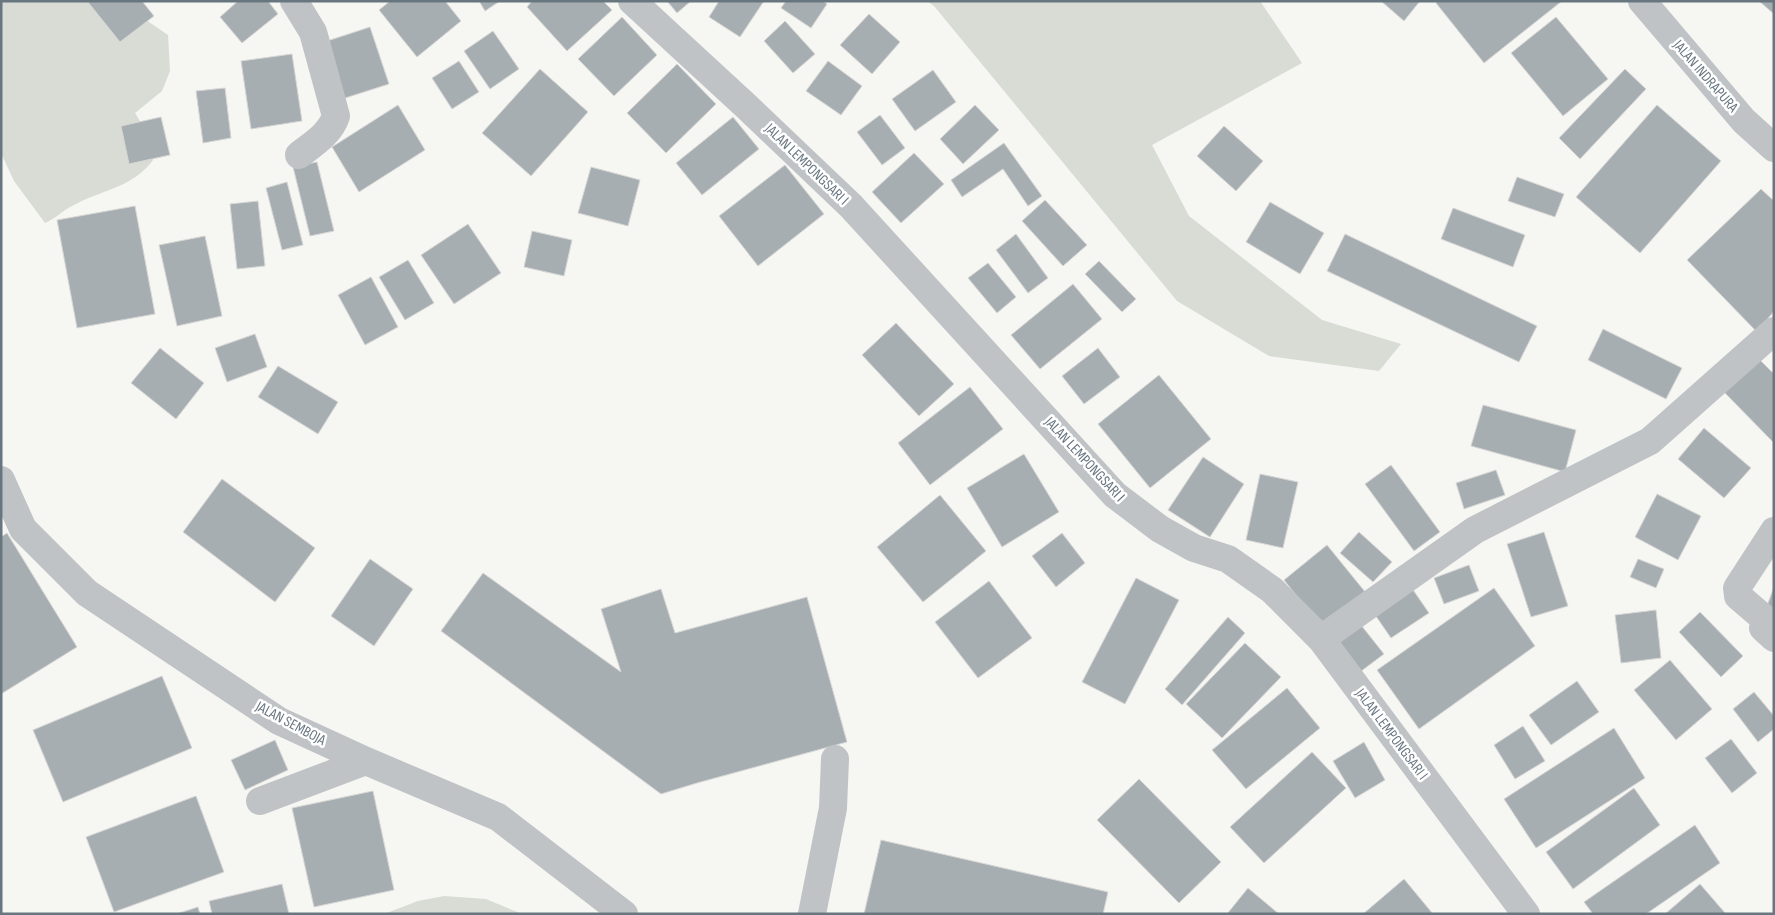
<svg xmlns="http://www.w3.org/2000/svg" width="1775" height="915" viewBox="0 0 1775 915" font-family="'Sofia Sans Condensed',sans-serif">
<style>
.green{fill:#d8dcd4}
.building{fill:#a7aeb2;stroke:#d7d7d5}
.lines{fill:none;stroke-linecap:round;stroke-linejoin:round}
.minor{stroke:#bfc3c6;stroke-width:28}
.labels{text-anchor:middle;stroke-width:5;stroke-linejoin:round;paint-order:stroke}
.street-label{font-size:15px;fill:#687680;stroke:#fff}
</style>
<rect width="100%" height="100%" fill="#f6f6f3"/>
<path class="green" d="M 1,1 L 129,1 L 146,20 L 168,35 L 170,71 L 162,91 L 135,113 L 149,136 L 153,160 C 133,188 100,190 72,206 C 62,211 55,219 45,223 L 14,181 L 1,153 Z
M 927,1 L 1260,1 L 1302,63 L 1152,145 L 1189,216 L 1322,320 L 1401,344 L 1379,371 L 1269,356 L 1177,301 L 934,6 Z
M 444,896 L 486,899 L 522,914 L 384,914 L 418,901 Z"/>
<path class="building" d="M 87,1 L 142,1 L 154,16 L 120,42 Z
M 238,1 L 268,1 L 278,14 L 242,43 L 220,17 Z
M 390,1 L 445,1 L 461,21 L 417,57 L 379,10 Z
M 479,1 L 500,1 L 485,11 Z
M 532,1 L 603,1 L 612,10 L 567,51 L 527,7 Z
M 667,1 L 691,1 L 677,13 Z
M 719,1 L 764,1 L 740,37 L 709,17 Z
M 786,1 L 823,1 L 827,4 L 811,28 L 781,8 Z
M 1381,1 L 1420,1 L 1404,21 Z
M 1437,1 L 1562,1 L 1484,63 L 1436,3 Z
M 1759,1 L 1774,1 L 1774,14 Z
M 869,14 L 900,42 L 872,74 L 840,45 Z
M 622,17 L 657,55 L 614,96 L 578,59 Z
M 1556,17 L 1608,79 L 1563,116 L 1511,53 Z
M 785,21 L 815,54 L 793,73 L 764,41 Z
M 370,27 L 389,84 L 339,100 L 321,43 Z
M 493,31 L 519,69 L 490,89 L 464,51 Z
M 292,54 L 302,121 L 251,129 L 241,61 Z
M 459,61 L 479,92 L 452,109 L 432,78 Z
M 828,61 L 862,86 L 841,115 L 806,91 Z
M 677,64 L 716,104 L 666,153 L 627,113 Z
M 540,69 L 588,112 L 531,176 L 482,133 Z
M 1625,69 L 1646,89 L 1580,159 L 1559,138 Z
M 933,70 L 956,102 L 915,131 L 892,99 Z
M 225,88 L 231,138 L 203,143 L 196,91 Z
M 398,105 L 425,150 L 359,192 L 332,147 Z
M 975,105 L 999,130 L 963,164 L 940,139 Z
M 1657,105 L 1721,161 L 1640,253 L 1576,197 Z
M 880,115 L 905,148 L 882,165 L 857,132 Z
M 161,117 L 170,155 L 129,164 L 121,126 Z
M 733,117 L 759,149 L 702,195 L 676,163 Z
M 1224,126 L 1263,161 L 1236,191 L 1197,156 Z
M 1004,143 L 1042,196 L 1028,206 L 1003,169 L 962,197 L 951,180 Z
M 914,153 L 944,184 L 901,223 L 872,192 Z
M 317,162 L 334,231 L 310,236 L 293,167 Z
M 785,165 L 824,214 L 758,266 L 719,216 Z
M 591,167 L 640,180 L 628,226 L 578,213 Z
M 1517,177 L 1564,194 L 1555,217 L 1508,201 Z
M 287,182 L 303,245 L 282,250 L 266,188 Z
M 1761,189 L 1774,201 L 1774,311 L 1757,332 L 1687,260 Z
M 1045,200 L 1087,245 L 1063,266 L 1022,221 Z
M 258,201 L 265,266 L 237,269 L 230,204 Z
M 1270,202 L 1324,233 L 1300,274 L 1246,242 Z
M 135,206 L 155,314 L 77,328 L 57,220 Z
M 1453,208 L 1525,235 L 1513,267 L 1441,239 Z
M 468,224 L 501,273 L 454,304 L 421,255 Z
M 532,231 L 572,240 L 564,276 L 524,267 Z
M 1016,234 L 1048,278 L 1028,293 L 996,250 Z
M 1345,234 L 1537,326 L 1519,362 L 1327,271 Z
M 205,236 L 222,316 L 177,326 L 159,245 Z
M 408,260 L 434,303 L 405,320 L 379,277 Z
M 1099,261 L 1136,299 L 1122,312 L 1085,274 Z
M 988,263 L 1016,297 L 997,313 L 968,278 Z
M 371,277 L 398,327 L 365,345 L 338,295 Z
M 1073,284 L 1102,319 L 1040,369 L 1011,335 Z
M 896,323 L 954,384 L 919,416 L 862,355 Z
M 1603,329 L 1682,368 L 1666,399 L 1588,360 Z
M 255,334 L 267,367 L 227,382 L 215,348 Z
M 160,348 L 204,383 L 176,419 L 131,383 Z
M 1098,348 L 1120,377 L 1084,404 L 1062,376 Z
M 1757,357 L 1774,374 L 1774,443 L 1722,390 Z
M 278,366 L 338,402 L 318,434 L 258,397 Z
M 1159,375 L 1211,439 L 1150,488 L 1098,424 Z
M 970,387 L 1003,429 L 930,485 L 898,443 Z
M 1483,405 L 1576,430 L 1565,472 L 1471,446 Z
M 1704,428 L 1751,468 L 1724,498 L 1678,459 Z
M 1024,454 L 1059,512 L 1002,547 L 967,488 Z
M 1203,457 L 1244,484 L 1210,537 L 1168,510 Z
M 1391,465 L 1440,532 L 1414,551 L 1365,484 Z
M 1496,470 L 1505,495 L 1464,509 L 1456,483 Z
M 1260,474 L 1298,482 L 1283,548 L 1246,540 Z
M 222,479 L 315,548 L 275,602 L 183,532 Z
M 1657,494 L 1701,516 L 1678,560 L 1635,537 Z
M 940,495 L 986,551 L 923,602 L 877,547 Z
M 1359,532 L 1392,562 L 1373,582 L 1340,553 Z
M 1544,532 L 1568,606 L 1531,617 L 1507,544 Z
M 7,533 L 77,647 L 1,694 L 1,537 Z
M 1062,533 L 1085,563 L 1056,587 L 1032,556 Z
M 1327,545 L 1366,593 L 1322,628 L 1284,580 Z
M 370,559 L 413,589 L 374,646 L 331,616 Z
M 1638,559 L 1664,569 L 1656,588 L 1630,577 Z
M 1469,565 L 1479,591 L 1444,604 L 1434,578 Z
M 483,573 L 621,672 L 601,609 L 661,589 L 675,633 L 807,597 L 847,742 L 697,783 L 661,794 L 441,631 Z
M 1136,578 L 1179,600 L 1125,704 L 1082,682 Z
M 989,581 L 1032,638 L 978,678 L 935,622 Z
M 1409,584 L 1429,613 L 1391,638 L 1371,609 Z
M 1774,587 L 1774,617 L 1764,614 Z
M 1494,588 L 1535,646 L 1419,729 L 1377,670 Z
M 1656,610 L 1661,658 L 1621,663 L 1615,615 Z
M 1700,612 L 1743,656 L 1721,677 L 1679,632 Z
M 1228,617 L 1245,633 L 1182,705 L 1165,689 Z
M 1357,620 L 1384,654 L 1360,672 L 1334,637 Z
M 1245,643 L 1281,677 L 1222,738 L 1186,704 Z
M 1670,660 L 1712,709 L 1676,740 L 1634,690 Z
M 162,676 L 192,748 L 63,802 L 33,730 Z
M 1577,681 L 1599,712 L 1551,745 L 1529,715 Z
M 1287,688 L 1320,728 L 1246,789 L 1212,750 Z
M 1754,692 L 1774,716 L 1774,729 L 1758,742 L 1733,709 Z
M 1523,726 L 1545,761 L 1515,779 L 1494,745 Z
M 1614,728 L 1645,778 L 1536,848 L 1504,799 Z
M 1731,739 L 1757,773 L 1732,793 L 1705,758 Z
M 275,740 L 288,770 L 245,790 L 231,760 Z
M 1364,742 L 1385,780 L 1355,798 L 1333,761 Z
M 1312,752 L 1346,788 L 1264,863 L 1230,827 Z
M 1139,779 L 1221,862 L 1179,903 L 1097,820 Z
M 1634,788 L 1660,825 L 1573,889 L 1546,852 Z
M 373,791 L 394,890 L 314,907 L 292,808 Z
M 196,796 L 224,872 L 114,912 L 86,837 Z
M 1695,825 L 1720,863 L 1646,914 L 1593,914 L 1584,902 Z
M 881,840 L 1108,892 L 1103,914 L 864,914 Z
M 1404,879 L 1433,914 L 1363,914 Z
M 282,884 L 289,914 L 212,914 L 209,901 Z
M 1700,884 L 1726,914 L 1665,914 Z
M 1248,888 L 1279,914 L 1227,914 Z
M 198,907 L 200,914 L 176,914 Z"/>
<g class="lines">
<path class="minor" d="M 294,1 L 313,32 L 336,116 C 330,134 313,144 299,155
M 632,1 L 746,106 L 851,206 L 1115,495 L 1160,529 L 1194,548 L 1228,559 L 1272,590 L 1321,639 L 1526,914
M 1642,1 L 1744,121 L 1774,148
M 1,480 L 23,529 L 87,593 L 279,721 L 366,761 L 498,817 L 624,914
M 1774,531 L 1737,588 L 1738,596 L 1766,620 L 1763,628 L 1774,638
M 1321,639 L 1475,530 L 1650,441 L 1774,331
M 260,801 L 366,761
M 812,914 L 833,808 L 835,759"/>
</g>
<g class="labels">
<g class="street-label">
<text transform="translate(1706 76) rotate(49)" y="5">JALAN INDRAPURA</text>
<text transform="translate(807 164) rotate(44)" y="5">JALAN LEMPONGSARI I</text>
<text transform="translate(1085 459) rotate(47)" y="5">JALAN LEMPONGSARI I</text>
<text transform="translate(291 723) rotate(28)" y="5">JALAN SEMBOJA</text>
<text transform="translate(1392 734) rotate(53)" y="5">JALAN LEMPONGSARI I</text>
</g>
</g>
<rect width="1775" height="915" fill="none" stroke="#687680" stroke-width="5"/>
</svg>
